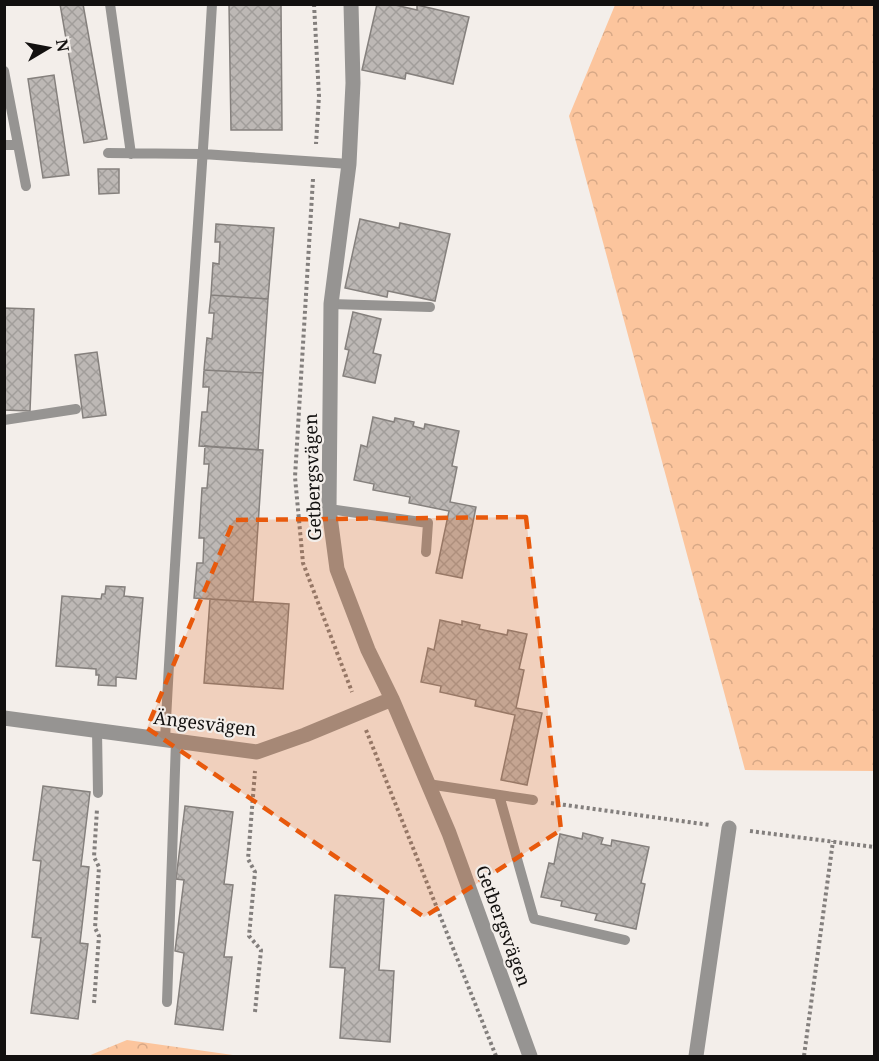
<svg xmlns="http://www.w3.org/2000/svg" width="879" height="1061" viewBox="0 0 879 1061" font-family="'Noto Serif',serif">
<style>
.forest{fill:url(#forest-crowns)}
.building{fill:url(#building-cross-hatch);stroke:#85807d;stroke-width:1.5}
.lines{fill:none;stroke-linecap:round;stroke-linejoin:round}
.path{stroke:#837f7d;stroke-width:4;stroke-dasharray:3 3;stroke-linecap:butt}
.service{stroke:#969492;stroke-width:10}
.minor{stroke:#969492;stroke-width:15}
.marked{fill:#e8590c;fill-opacity:0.2;stroke:#e8590c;stroke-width:4.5;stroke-dasharray:12 8;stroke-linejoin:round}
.labels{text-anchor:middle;stroke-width:4.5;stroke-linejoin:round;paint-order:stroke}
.street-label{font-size:18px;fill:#12100f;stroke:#f3eeea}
</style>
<defs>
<pattern id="forest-crowns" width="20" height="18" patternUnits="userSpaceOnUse" patternTransform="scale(1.5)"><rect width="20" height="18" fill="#fcc59d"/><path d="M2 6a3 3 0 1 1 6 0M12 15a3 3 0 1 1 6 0" fill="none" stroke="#d7a886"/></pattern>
<pattern id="building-cross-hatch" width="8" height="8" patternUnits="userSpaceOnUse" patternTransform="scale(1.5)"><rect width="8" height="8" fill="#bdb8b5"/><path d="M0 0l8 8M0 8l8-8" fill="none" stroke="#a19d9a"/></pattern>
</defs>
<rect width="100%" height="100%" fill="#f3eeea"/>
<path class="forest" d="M 615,5 L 874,5 L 874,771 L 745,770 L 569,116 Z
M 127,1040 L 240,1056 L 88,1056 Z"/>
<path class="building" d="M 60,4 L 83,4 L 107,139 L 84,143 Z
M 229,4 L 281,4 L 282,130 L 231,130 Z
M 377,4 L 391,4 L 417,10 L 417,5 L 469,17 L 453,84 L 406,73 L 405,79 L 362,70 Z
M 54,75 L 69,175 L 43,178 L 28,79 Z
M 98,169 L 119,169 L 119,193 L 99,194 Z
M 360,219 L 399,228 L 400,223 L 450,234 L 435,301 L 388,291 L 387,297 L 345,288 Z
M 216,224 L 274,228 L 268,299 L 211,295 L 213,263 L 219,264 L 220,242 L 215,242 Z
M 211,295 L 268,299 L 263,373 L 204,370 L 207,338 L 212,339 L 214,313 L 209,313 Z
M 4,308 L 34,309 L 30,411 L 4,410 Z
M 353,312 L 381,319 L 373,353 L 381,355 L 375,383 L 343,376 L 349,350 L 345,349 Z
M 97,352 L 106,415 L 83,418 L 75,355 Z
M 204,370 L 263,373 L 258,450 L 199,446 L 202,412 L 207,412 L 209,387 L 203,387 Z
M 373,417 L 394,422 L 395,418 L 414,422 L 413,426 L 424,429 L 425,424 L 459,431 L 452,466 L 457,467 L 450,502 L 476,507 L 462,578 L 436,573 L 449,511 L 409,503 L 410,497 L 373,490 L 374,484 L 354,480 L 361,445 L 367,447 Z
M 205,446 L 263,450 L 253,602 L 194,598 L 197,563 L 203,563 L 204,538 L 199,538 L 202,488 L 207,488 L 209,464 L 204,464 Z
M 106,586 L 125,587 L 124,596 L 143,598 L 136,679 L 116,677 L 116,686 L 98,685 L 99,675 L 96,675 L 96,669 L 56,666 L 62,596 L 101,599 L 102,594 L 105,594 Z
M 210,599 L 289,604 L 283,689 L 204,683 Z
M 440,620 L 462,625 L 462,621 L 480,625 L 479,629 L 507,635 L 508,630 L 527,634 L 519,669 L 524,670 L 516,708 L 542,713 L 527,785 L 501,780 L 515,715 L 475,706 L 476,700 L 440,692 L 441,686 L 421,682 L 428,648 L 434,650 Z
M 43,786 L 90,792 L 81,866 L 89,867 L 80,943 L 88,944 L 78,1019 L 31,1013 L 41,938 L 32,937 L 41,861 L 33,860 Z
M 185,806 L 233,812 L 224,884 L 233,885 L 224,957 L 232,957 L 223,1030 L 175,1024 L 184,953 L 175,951 L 184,880 L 176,879 Z
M 583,833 L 603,838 L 601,844 L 611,846 L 612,840 L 649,847 L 641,883 L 645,884 L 636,929 L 595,920 L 597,914 L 561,906 L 562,901 L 541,897 L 549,863 L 554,864 L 560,834 L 582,839 Z
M 335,895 L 384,899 L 379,970 L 394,971 L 390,1042 L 340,1038 L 345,968 L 330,967 Z"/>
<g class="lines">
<path class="path" d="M 314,4 L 319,96 L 316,144
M 313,179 L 295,477 L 303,563 L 352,692
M 366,730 L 496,1056
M 551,803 L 710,825
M 750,831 L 874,847
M 94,1003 L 99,936 L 95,928 L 99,867 L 94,857 L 97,809
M 255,1012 L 261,950 L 249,936 L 255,872 L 248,859 L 255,771
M 804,1056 L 833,841"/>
<path class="service" d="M 110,4 L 131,154
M 4,71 L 26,186
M 4,145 L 18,145
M 108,153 L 203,154 L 349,164
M 331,304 L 430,307
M 4,420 L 76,409
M 329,509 L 428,523 L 426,552
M 97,730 L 98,793
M 165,740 C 177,494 198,250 212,4
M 428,784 L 533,800
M 499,795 L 534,919 L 625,940
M 167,1002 L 176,741"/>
<path class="minor" d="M 351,4 L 353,83 L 349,164 L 331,304 L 329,509 L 337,569 L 368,650 L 392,699 L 449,833 L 530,1056
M 4,718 L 257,752 L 305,735 L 392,699
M 696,1056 L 729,828"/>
</g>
<path class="marked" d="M 526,517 L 561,830 L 424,917 L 147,728 L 234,520 Z"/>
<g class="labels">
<g class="street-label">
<text transform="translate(313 477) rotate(-92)" y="6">Getbergsvägen</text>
<text transform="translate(205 724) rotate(7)" y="6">Ängesvägen</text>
<text transform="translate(503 926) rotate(70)" y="6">Getbergsvägen</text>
</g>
</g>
<rect width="879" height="1061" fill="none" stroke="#12100f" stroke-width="12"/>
<g transform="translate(48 48) rotate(80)" stroke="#f3eeea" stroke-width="4.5" paint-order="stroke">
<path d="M0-4.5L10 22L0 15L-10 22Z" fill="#12100f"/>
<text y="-9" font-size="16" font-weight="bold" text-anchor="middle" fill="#12100f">N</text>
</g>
</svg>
